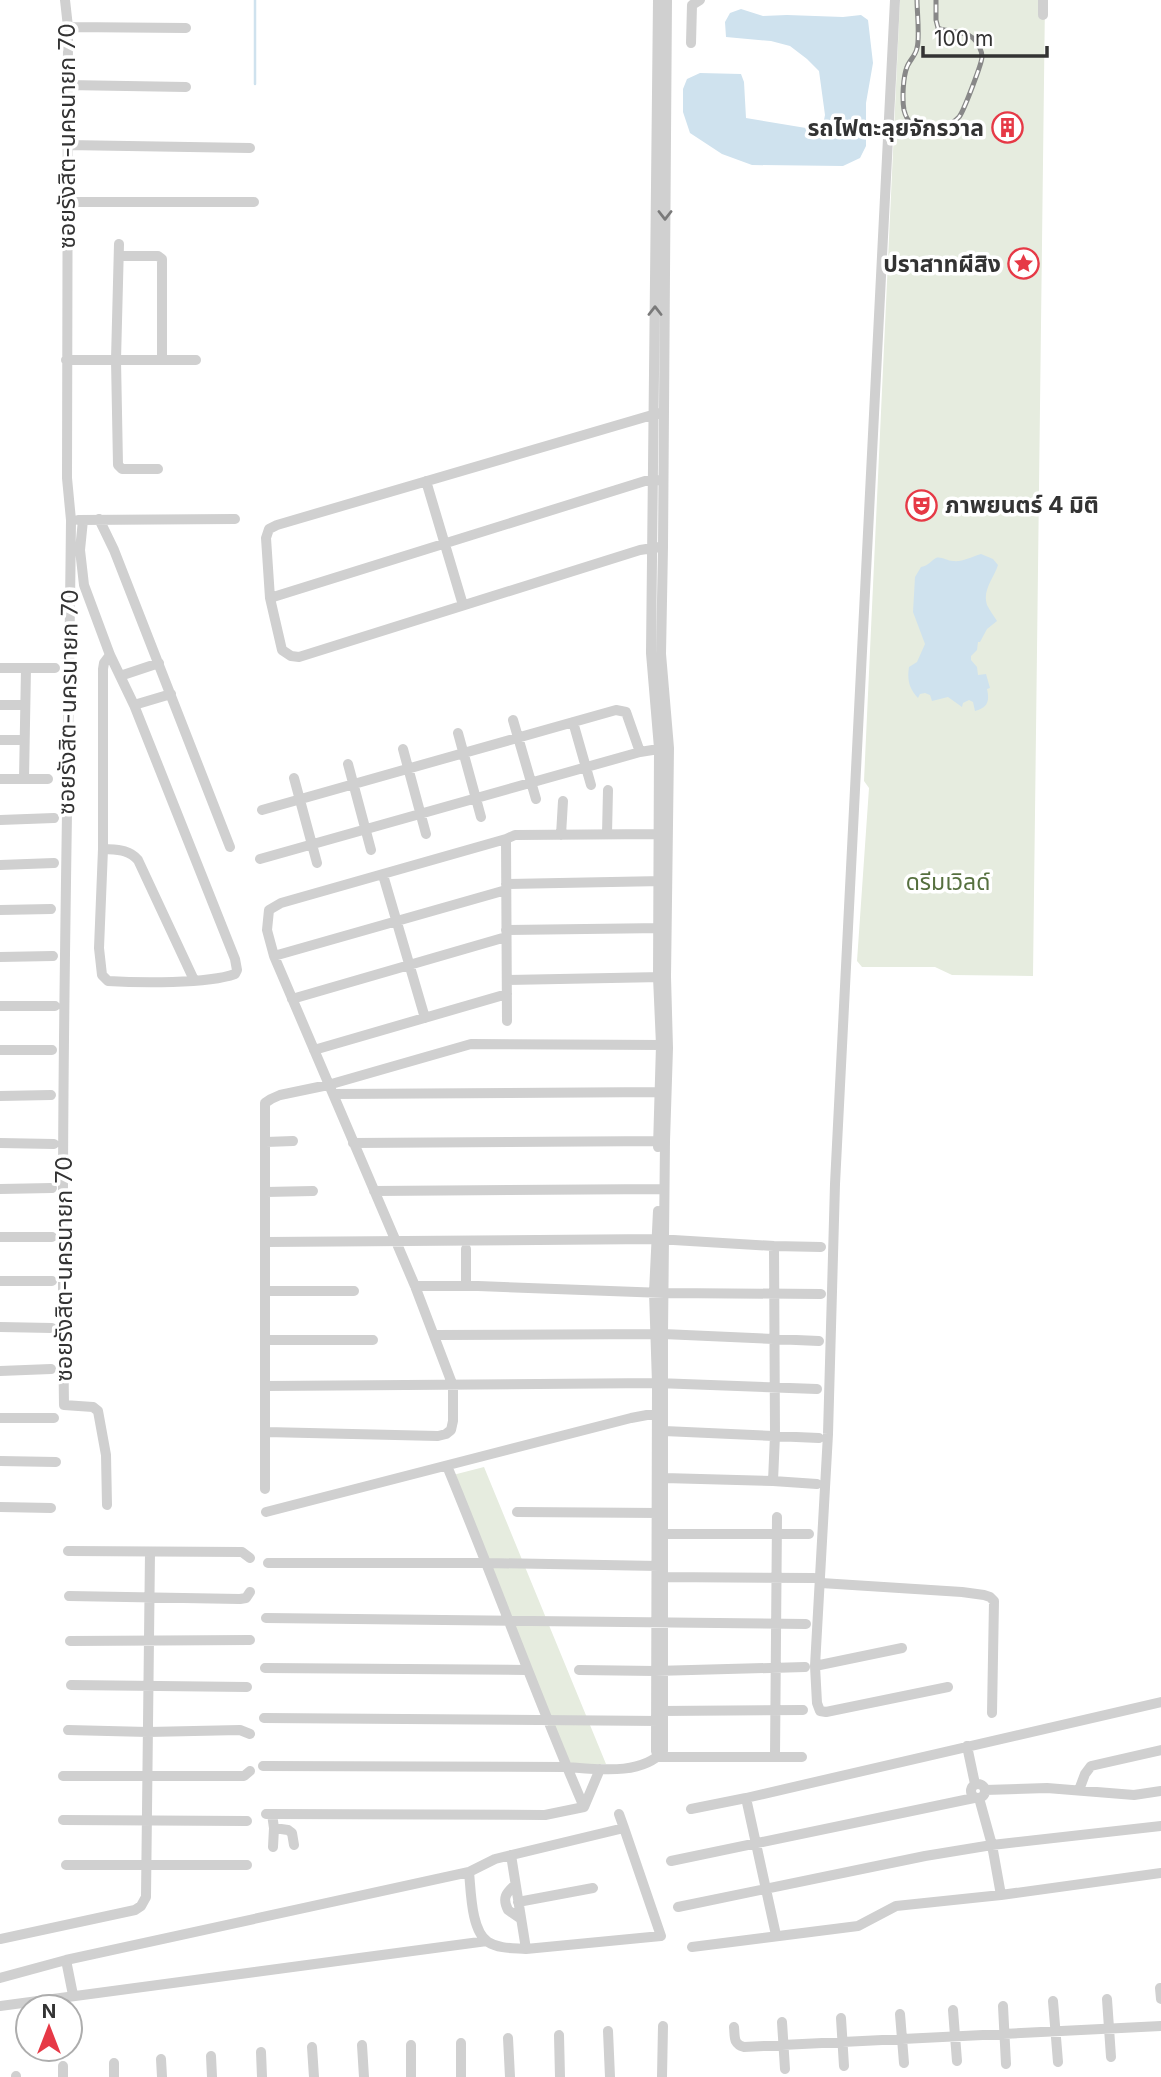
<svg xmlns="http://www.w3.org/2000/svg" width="1161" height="2077" viewBox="0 0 1161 2077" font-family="Inter,'Noto Sans Thai',sans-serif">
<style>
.green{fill:#e6ecdf}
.water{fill:#cfe2ee}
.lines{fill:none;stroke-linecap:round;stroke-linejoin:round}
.stream{stroke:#cfe2ee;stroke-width:2.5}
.minor{stroke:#d0d0d0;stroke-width:10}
.rail-casing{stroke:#888;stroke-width:5}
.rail{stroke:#fff;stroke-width:2.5;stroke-dasharray:8;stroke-linecap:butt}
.oneway{stroke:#7a7a7a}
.labels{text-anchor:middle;stroke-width:7;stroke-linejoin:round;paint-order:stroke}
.poi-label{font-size:23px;font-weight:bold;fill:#333;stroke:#fff;text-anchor:end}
.street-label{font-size:23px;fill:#333;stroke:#fff}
.park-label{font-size:23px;fill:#56703f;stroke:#fff}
</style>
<rect width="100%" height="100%" fill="#fff"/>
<path class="green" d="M 900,0 L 1045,0 L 1033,976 L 952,975 L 935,967 L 862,967 L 857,961 L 869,788 L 864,781 Z
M 484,1467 L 606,1764 L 564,1766 L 449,1476 Z"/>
<path class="water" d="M 741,9 L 763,16 L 787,15 L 843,17 L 861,15 L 868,20 L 873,63 L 866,103 L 866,146 L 860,158 L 843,166 L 752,165 L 722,154 L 690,133 L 683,112 L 683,89 L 687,79 L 700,73 L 741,74 L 744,82 L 746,118 L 812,129 L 823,125 L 825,115 L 819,71 L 807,59 L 790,46 L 771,41 L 726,37 L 725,22 L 730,13 Z
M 981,554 L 993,559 L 998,565 C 994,578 982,590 987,605 C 990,611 994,616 997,621 L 987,629 L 980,642 L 978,642 L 977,650 L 971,656 L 971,660 L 977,667 L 978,675 L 986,674 L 990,688 L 987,689 C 990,702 987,708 975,711 L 973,702 L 969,700 L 963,703 L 962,707 L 948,697 L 932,701 L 930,695 L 925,693 L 920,694 L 918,698 C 909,688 907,680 909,667 L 917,662 L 925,644 L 913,612 L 915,577 L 921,567 C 930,565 930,561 936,558 C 941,556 947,561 953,561 C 963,562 971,557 981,554 Z"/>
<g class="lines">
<path class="stream" d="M 255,84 L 255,0"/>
<path class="minor" d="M 65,0 L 68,27 L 67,478 L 71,520 C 68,815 60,1110 64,1405 L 93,1407 L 98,1411 L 106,1455 L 107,1505
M 658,0 L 651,653 L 659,748 L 658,977 L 661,1045 L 658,1147
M 895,0 L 835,1184 L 828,1434 L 815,1666 L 817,1703 L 820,1711 L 826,1712 L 948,1687
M 1043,0 L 1043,15
M 68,27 L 186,28
M 691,43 L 692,5 L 700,0
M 67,85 L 186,87
M 67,145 L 250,148
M 66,202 L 254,202
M 119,244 L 116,360 L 118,465 L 122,469 L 158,469
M 119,256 L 158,256 L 162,259 L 162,360
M 66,360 L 196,360
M 659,413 L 277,525 L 269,529 L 266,538 L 270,598 L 282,650 L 291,656 L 299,657 L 640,550 L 659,547
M 426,481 L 463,605
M 99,519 L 114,550 L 230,847
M 78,520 L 235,519
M 83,520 L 80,550 L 84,585 L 110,655 L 134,705 L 235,959 L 237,970 L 235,974 C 207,984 139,983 108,981 L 102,975 L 99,948 L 103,849 L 103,669 L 104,663 L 110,655
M 270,598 L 645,481 L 660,480
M 0,668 L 55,668
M 120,676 L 159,663
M 0,705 L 25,705
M 134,705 L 171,694
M 513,720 L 536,799
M 573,722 L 591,785
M 458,733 L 481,817
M 0,740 L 24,740
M 403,749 L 426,834
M 348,764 L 371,850
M 294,778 L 317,863
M 0,779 L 48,779
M 24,779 L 26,668
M 262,810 L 616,710 L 626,712 L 640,752
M 0,820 L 54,818
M 607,834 L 608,790
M 561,835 L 563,801
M 103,849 C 117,850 129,849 138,860 L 194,980
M 260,859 L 640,752 L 665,748
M 0,865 L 54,863
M 383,875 L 425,1018
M 506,884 L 663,881
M 0,910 L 51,909
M 506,930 L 663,928
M 274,956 L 506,890
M 0,957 L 53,956
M 507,980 L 662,977
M 292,999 L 506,937
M 0,1006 L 55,1006
M 507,1021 L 506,839 L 515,835 L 663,834
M 0,1050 L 52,1050
M 314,1050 L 507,994
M 333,1094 L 663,1092
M 0,1096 L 51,1095
M 266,1142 L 293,1141
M 0,1143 L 54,1144
M 353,1143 L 664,1141
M 0,1189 L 52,1188
M 374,1191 L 664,1189
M 266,1192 L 313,1191
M 658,1211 L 654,1292 L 657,1383 L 656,1751 L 658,1757
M 0,1237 L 52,1237
M 266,1242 L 657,1239 L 774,1246 L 821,1247
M 466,1249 L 466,1286
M 0,1281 L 52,1281
M 415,1286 L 478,1286 L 664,1293 L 821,1294
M 266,1291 L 354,1291
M 0,1327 L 52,1328
M 435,1335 L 663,1334 L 819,1341
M 265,1340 L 373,1340
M 0,1371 L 51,1369
M 266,1386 L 657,1383 L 817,1389
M 0,1418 L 54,1418
M 664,1431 L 819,1438
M 266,1432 L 438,1436 L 446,1434 L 451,1430 L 453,1421 L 453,1386 L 415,1286 L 274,956 L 267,930 L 269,910 L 281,903 L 506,839
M 0,1461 L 56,1462
M 447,1466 C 494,1579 535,1694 584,1807
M 664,1478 L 773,1481 L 817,1484
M 773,1481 L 775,1435 L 774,1246
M 265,1489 L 265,1103 L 271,1099 L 280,1095 L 328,1085 L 471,1044 L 664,1045
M 0,1507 L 51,1508
M 266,1512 L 631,1418 L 647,1415 L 660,1415
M 517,1512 L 660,1513
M 660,1534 L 809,1534
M 68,1551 L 242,1552 L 250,1558
M 268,1563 L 487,1563 L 659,1566
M 660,1577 L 814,1578
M 821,1583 L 962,1592 L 984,1595 L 990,1597 L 994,1601 L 992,1713
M 69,1596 L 240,1599 L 246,1598 L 250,1592
M 266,1618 L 806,1624
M 70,1641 L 250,1640
M 815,1666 L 902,1648
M 265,1668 L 527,1670
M 579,1670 L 655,1671 L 805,1667
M 71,1685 L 247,1687
M 660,1711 L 803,1710
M 264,1718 L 660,1721
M 68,1730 L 148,1732 L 240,1730 L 250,1734
M 967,1746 L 975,1784
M 658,1757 L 802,1757
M 775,1757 L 777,1517
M 263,1766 L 566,1767 C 596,1769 642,1776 663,1751 L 663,1334 L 665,1141 L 668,1048 L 666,977 L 669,748 L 661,654 L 663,547 L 667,0
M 63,1776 L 244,1776 L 250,1771
M971 1791a7 7 0 1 1 14 0a7 7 0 1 1-14 0Z
M 985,1790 L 1047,1788 L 1134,1795 L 1161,1791
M 1079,1790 L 1085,1774 L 1091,1766 L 1161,1750
M 746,1798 L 776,1935
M 979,1798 L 992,1845 L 1001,1895 L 1161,1873
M 691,1809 L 746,1798 L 1161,1702
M 266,1814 L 545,1815 L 584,1807 L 600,1769
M 272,1814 L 274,1828 L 288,1830 L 292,1833 L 294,1845
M 619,1814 L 624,1828 L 661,1936 L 526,1949 C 514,1948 499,1949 488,1942 C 471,1931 471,1891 469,1872 L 495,1859 L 624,1828
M 63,1820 L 247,1821
M 273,1847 L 274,1828
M 511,1855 L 526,1949
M 671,1861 L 974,1798
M 66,1865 L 247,1865
M 515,1885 C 506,1893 502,1898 508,1910 L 521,1919
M 518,1902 L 593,1888
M 678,1907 L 925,1856 L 992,1845 L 1161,1826
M 0,1939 L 135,1910 L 141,1906 L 146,1897 L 150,1552
M 692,1947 L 858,1926 L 896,1906 L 1001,1895
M 66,1960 L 73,1995
M 0,1978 L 66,1960 L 469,1872
M 1160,1988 L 1161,1999
M 1107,1999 L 1111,2057
M 1053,2001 L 1058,2062
M 0,2006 L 487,1941
M 1003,2006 L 1006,2064
M 953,2010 L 957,2061
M 900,2014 L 904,2063
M 841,2018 L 844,2066
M 782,2022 L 785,2069
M 734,2027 C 735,2037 733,2044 744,2047 L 1161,2026
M 608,2031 L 610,2077
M 559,2035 L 560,2077
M 508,2038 L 510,2077
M 461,2043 L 461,2077
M 362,2045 L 364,2077
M 411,2045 L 411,2077
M 312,2047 L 314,2077
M 261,2052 L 262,2077
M 211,2056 L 212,2077
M 161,2059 L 162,2077
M 114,2063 L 114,2077
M 63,2066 L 63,2077
M 16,2077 L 16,2076
M 662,2077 L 663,2026"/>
<defs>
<path id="rail" d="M 917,0 C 917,12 920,38 917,48 C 916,55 909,61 907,67 C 903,77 902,99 904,110 C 910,137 943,134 959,117 C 963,113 982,63 982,57 C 982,51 978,42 973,38 C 964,30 949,33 938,28 L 936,20 L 936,0"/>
</defs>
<use href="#rail" class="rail-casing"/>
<use href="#rail" class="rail"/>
</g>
<defs><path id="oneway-chevron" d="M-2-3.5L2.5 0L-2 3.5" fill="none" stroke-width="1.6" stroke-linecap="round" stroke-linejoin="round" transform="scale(1.75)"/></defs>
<g class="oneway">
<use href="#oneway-chevron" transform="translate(665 215) rotate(90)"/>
<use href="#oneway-chevron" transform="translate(655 311) rotate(-90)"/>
</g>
<defs>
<symbol id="building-ring" viewBox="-11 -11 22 22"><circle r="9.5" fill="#fff" stroke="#e63946" stroke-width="1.5"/><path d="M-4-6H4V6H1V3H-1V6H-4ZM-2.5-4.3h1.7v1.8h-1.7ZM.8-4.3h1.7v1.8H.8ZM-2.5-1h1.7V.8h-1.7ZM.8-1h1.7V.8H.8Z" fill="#e63946"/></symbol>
<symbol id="sight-ring" viewBox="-11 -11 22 22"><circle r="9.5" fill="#fff" stroke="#e63946" stroke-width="1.5"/><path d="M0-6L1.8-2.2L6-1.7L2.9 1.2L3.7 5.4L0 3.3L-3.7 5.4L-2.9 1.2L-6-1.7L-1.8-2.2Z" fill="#e63946"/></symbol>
<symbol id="theatre-ring" viewBox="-11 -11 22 22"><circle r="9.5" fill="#fff" stroke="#e63946" stroke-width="1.5"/><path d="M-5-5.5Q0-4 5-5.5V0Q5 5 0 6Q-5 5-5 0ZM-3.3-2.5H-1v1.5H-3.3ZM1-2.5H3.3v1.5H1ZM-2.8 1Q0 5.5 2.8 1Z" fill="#e63946"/></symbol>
</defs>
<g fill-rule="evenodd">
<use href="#building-ring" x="990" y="110" width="35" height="35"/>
<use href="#sight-ring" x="1006" y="246" width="35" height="35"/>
<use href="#theatre-ring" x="904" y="488" width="35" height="35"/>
</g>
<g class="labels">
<g class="poi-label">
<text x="984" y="136">รถไฟตะลุยจักรวาล</text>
<text x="1001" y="272">ปราสาทผีสิง</text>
<text x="945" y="513" text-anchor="start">ภาพยนตร์ 4 มิติ</text>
</g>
<g class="street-label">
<text transform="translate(67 136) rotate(-90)" y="8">ซอยรังสิต-นครนายก 70</text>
<text transform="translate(68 702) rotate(-89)" y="8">ซอยรังสิต-นครนายก 70</text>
<text transform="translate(64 1269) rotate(-90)" y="8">ซอยรังสิต-นครนายก 70</text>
</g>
<g class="park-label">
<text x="948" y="890">ดรีมเวิลด์</text>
</g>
</g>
<g transform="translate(49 2028)"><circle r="33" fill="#ffffff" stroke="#adadad" stroke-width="2"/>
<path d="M0-5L12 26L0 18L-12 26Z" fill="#e63946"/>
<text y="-10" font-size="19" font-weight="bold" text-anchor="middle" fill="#333333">N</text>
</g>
<path d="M923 46v10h124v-10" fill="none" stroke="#333333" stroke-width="3.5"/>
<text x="934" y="46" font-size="21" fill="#333333" stroke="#ffffff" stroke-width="5" paint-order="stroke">100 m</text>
</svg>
